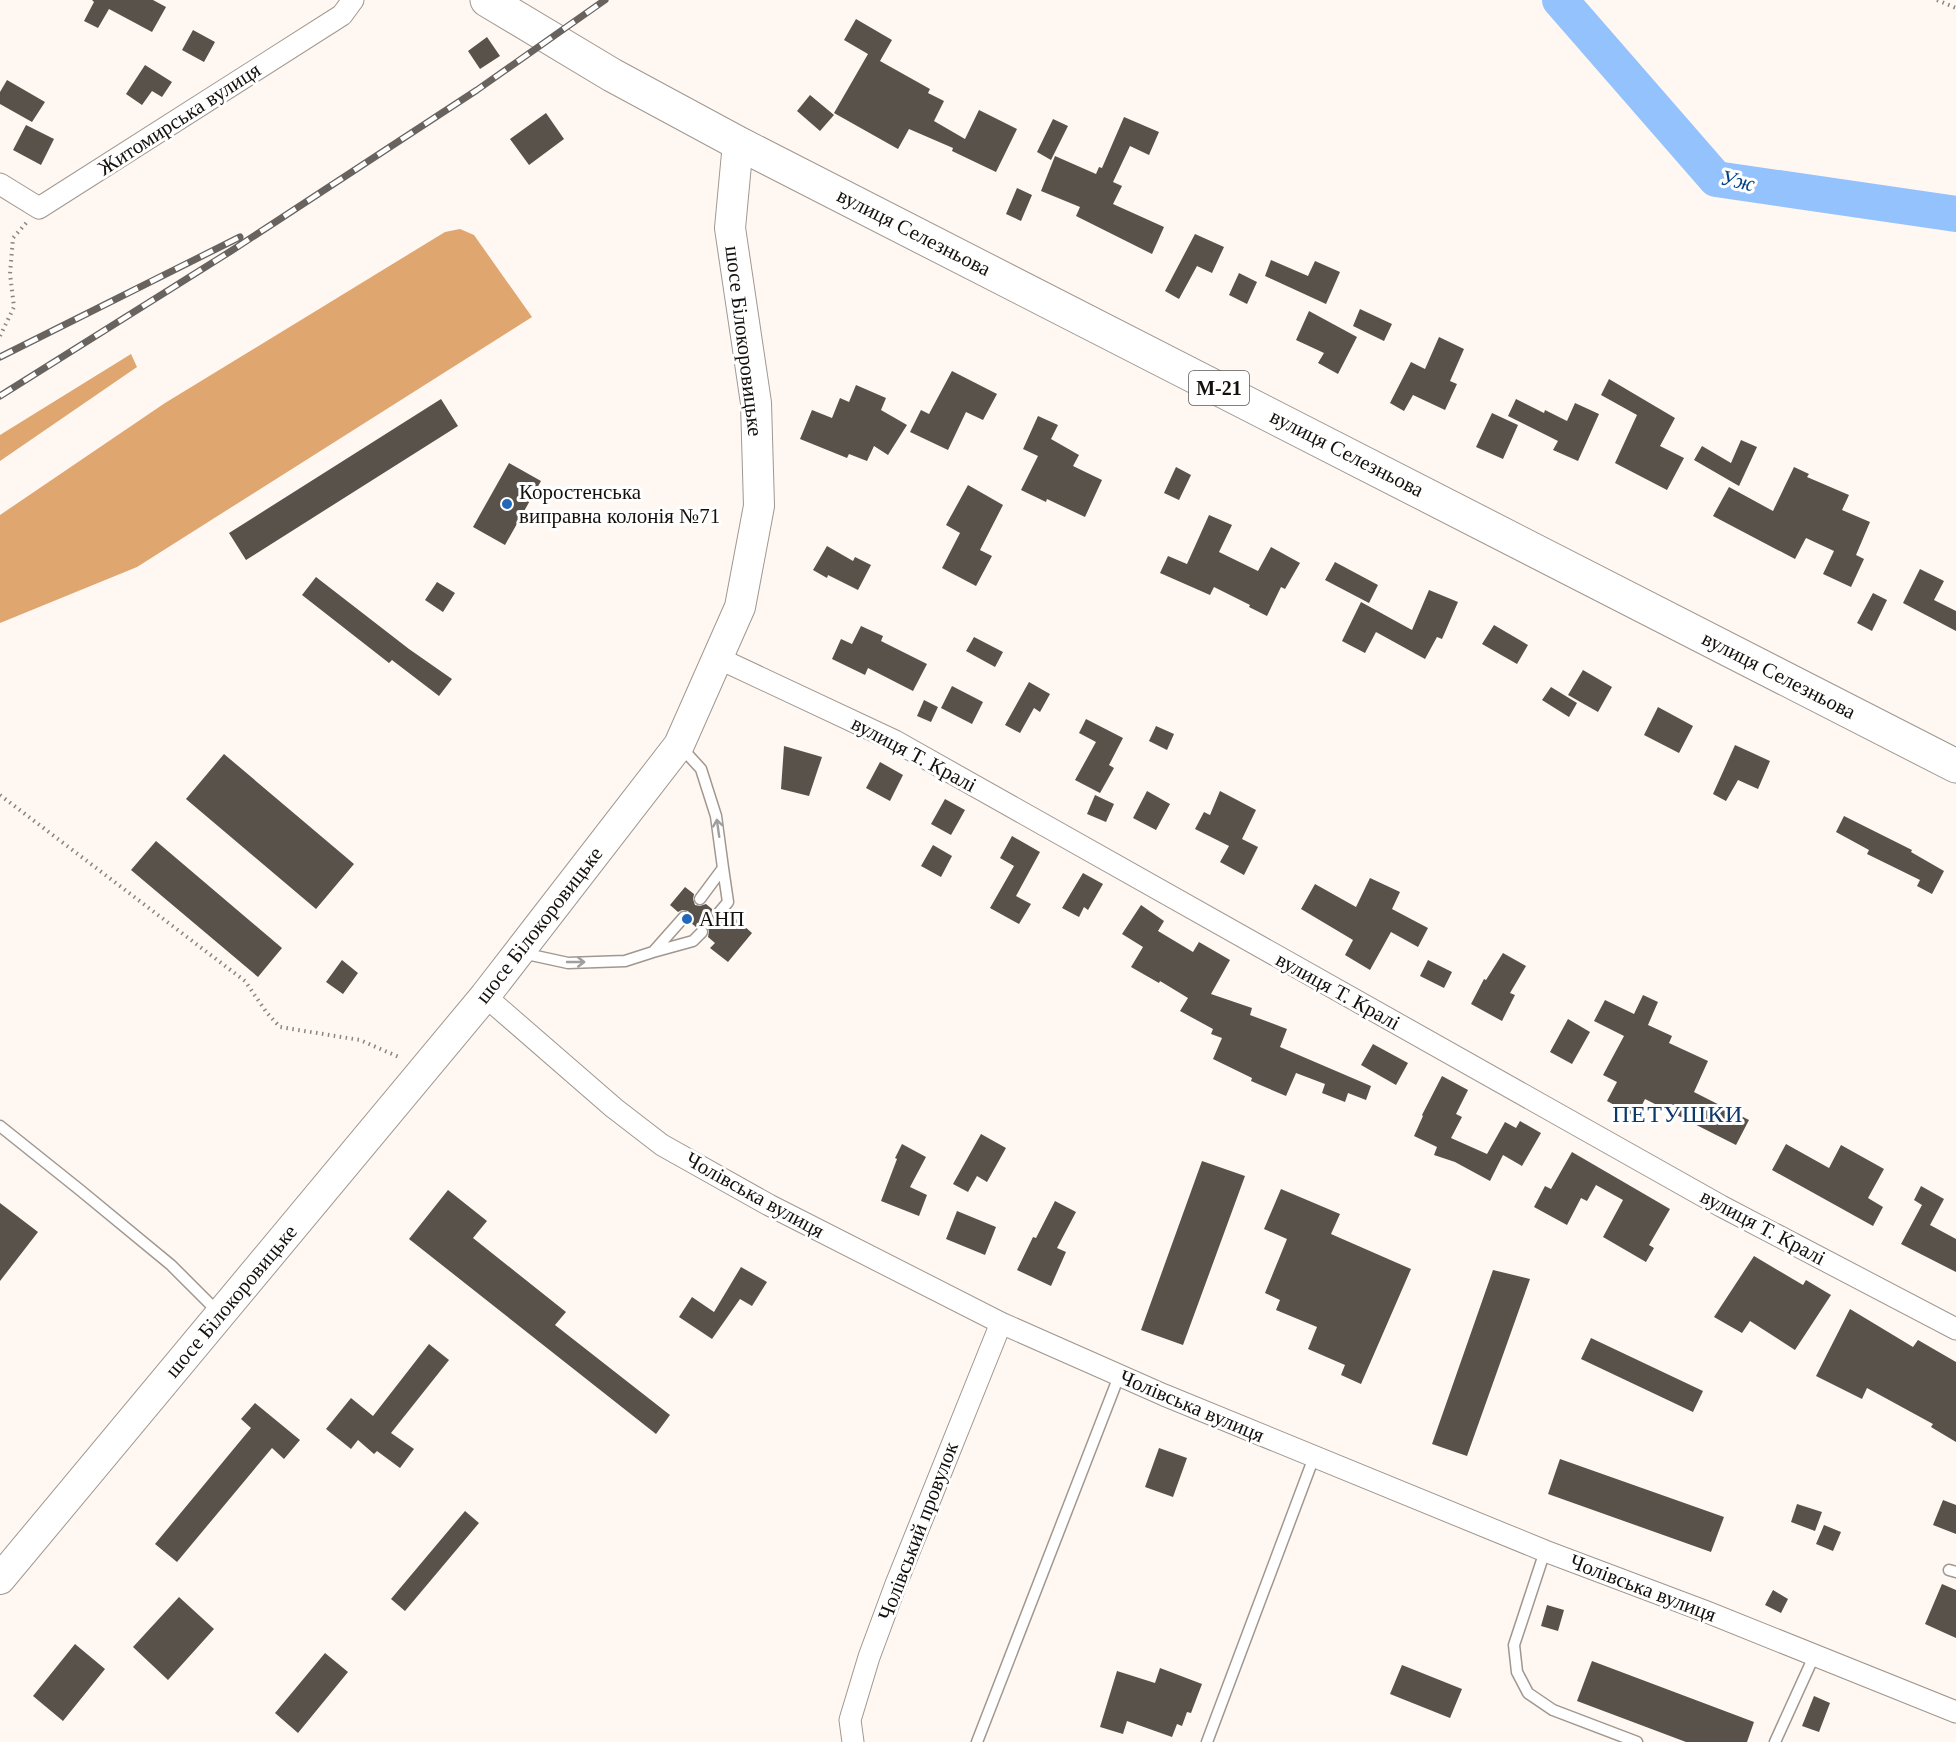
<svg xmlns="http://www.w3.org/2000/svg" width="1956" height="1742" viewBox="0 0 1956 1742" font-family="Georgia,serif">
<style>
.forest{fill:#dfa670}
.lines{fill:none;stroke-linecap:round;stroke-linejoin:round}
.river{stroke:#93c2fd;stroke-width:36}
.building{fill:#59524b}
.lane-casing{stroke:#a09790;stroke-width:13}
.street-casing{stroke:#a09790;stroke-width:23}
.secondary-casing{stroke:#a09790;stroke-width:32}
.highway-casing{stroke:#a09790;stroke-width:35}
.path{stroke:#8a8580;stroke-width:4;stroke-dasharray:1.5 4.5;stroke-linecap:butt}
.lane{stroke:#fff;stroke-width:10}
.street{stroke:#fff;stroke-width:21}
.secondary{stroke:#fff;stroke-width:30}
.highway{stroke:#fff;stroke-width:33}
.rail-casing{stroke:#68635f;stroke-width:7}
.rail{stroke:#fff;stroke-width:4.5;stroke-dasharray:14;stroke-linecap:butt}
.oneway{stroke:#a19f9e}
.poi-dot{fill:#2268b8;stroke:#fff;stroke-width:2}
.labels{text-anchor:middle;stroke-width:6;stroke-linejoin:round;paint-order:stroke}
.shield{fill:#fff;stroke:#5a5856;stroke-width:1.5}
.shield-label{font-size:20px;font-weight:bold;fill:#13100d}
.street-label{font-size:21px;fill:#13100d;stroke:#fff}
.poi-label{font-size:21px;fill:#13100d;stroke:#fff;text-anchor:start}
.water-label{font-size:22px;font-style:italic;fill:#004285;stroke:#fff}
.quarter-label{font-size:24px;letter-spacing:1.5px;fill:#0c396b;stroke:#fff}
</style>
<rect width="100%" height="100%" fill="#fff7f1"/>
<path class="forest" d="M 460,229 L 474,235 L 532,317 L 137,567 L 0,623 L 0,515 L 165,403 L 445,232 Z
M 131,354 L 137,367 L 0,461 L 0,435 Z"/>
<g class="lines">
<path class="river" d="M 1560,0 L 1716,179 L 1956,214"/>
</g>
<path class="building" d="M 92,0 L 153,0 L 166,7 L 152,32 L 109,9 L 98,28 L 84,21 L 94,2 Z
M 856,19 L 892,40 L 880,61 L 930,89 L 928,93 L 944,101 L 934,121 L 965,139 L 979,110 L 1017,129 L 996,172 L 952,151 L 953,148 L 909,129 L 898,149 L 834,113 L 868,54 L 844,40 Z
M 193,30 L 215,42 L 204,62 L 182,50 Z
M 487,37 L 500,56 L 480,69 L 468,51 Z
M 145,65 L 172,82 L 162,97 L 152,91 L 142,105 L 126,94 Z
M 7,80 L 45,102 L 32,122 L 0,104 L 0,92 Z
M 810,95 L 834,115 L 820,131 L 797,111 Z
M 546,113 L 564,139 L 529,165 L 510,139 Z
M 1124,117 L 1159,132 L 1149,155 L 1130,146 L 1113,182 L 1122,186 L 1113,204 L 1164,227 L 1152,254 L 1076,216 L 1080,207 L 1041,191 L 1055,156 L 1096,174 L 1099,167 L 1102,168 Z
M 1053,119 L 1068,126 L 1051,160 L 1037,152 Z
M 26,125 L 54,139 L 41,165 L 13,150 Z
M 1017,188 L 1032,195 L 1021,221 L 1006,214 Z
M 1195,234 L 1224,247 L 1212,273 L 1197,266 L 1179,299 L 1165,291 Z
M 1271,260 L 1308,276 L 1315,261 L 1340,272 L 1326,304 L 1265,276 Z
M 1239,273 L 1257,282 L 1247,304 L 1229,295 Z
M 1360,309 L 1392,324 L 1384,341 L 1353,326 Z
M 1309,311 L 1357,337 L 1338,374 L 1318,363 L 1324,353 L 1296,340 Z
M 1439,337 L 1464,349 L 1450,381 L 1457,384 L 1445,410 L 1413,395 L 1404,411 L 1390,403 L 1411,362 L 1425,369 Z
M 952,371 L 997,394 L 983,420 L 966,412 L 948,450 L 910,432 L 921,410 L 929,414 Z
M 1609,379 L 1675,418 L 1660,446 L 1684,458 L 1667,490 L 1615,463 L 1637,415 L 1601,395 Z
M 856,385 L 886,398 L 881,410 L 907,425 L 888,455 L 874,446 L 867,461 L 849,454 L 847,458 L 800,439 L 812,410 L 832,418 L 840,398 L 849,402 Z
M 441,399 L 458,426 L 246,560 L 229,533 Z
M 1516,399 L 1544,413 L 1545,410 L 1567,421 L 1575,403 L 1599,414 L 1578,461 L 1553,450 L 1558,441 L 1508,416 Z
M 1492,413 L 1518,425 L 1503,459 L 1476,447 Z
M 1038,416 L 1058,425 L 1051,439 L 1079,455 L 1073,466 L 1102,480 L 1085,517 L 1047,499 L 1046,502 L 1021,490 L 1038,456 L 1023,449 Z
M 1741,440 L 1757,447 L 1739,486 L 1694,460 L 1702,446 L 1731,463 Z
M 509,463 L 541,481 L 505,545 L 473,527 Z
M 1176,467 L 1191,475 L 1179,500 L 1164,493 Z
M 1794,467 L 1809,474 L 1807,477 L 1849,495 L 1842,510 L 1870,522 L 1856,555 L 1864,559 L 1851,587 L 1823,574 L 1834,551 L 1806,538 L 1795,559 L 1713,516 L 1729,487 L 1773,511 Z
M 968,485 L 1003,505 L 980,550 L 992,556 L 976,586 L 942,568 L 960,533 L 946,525 Z
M 1209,515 L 1232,525 L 1219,552 L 1258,571 L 1271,547 L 1300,563 L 1285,589 L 1281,587 L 1267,616 L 1249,607 L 1250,605 L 1214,587 L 1210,595 L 1160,573 L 1168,556 L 1187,564 Z
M 827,546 L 853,561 L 855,557 L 871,565 L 858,590 L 828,575 L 827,578 L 813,570 Z
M 1335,562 L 1378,585 L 1369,603 L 1325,580 Z
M 1920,569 L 1944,581 L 1934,600 L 1956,611 L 1956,631 L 1903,603 Z
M 316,577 L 409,649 L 452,679 L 439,696 L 392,660 L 389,663 L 302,595 Z
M 437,582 L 455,593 L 443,612 L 425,600 Z
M 1429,590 L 1458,602 L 1442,639 L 1437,637 L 1425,659 L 1376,632 L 1365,653 L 1342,641 L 1361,602 L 1412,630 Z
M 1873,593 L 1887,600 L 1872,631 L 1857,623 Z
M 1494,625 L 1528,645 L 1517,664 L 1482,644 Z
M 861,626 L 883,636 L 881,641 L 927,664 L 913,691 L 868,668 L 865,675 L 832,659 L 841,639 L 852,644 Z
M 974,637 L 1003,652 L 995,667 L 966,651 Z
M 1583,670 L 1612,687 L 1598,712 L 1568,695 Z
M 1029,682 L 1050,694 L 1040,712 L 1034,708 L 1020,733 L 1005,725 Z
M 952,686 L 983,702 L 972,724 L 941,708 Z
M 1551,687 L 1577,703 L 1569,717 L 1542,700 Z
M 924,700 L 938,707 L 931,722 L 917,716 Z
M 1658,707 L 1693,726 L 1679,753 L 1644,735 Z
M 1086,719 L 1123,738 L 1109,765 L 1114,768 L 1100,793 L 1075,780 L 1096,742 L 1079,733 Z
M 1156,726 L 1174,734 L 1167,750 L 1149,741 Z
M 1735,745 L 1770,761 L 1758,789 L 1738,780 L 1726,801 L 1713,794 Z
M 784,746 L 822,757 L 809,796 L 781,789 Z
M 224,754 L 354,864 L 316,909 L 186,799 Z
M 880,762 L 903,775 L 890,801 L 866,788 Z
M 1147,791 L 1170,804 L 1156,830 L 1133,818 Z
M 1220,791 L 1256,810 L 1242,839 L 1258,847 L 1244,875 L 1220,862 L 1229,846 L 1195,829 L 1204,812 L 1210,815 Z
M 1095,795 L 1114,804 L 1106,822 L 1087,814 Z
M 945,799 L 965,810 L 951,835 L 931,824 Z
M 1844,816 L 1912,850 L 1911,852 L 1944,871 L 1932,894 L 1917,886 L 1920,880 L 1867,854 L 1869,850 L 1836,832 Z
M 1012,836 L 1040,852 L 1016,896 L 1031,904 L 1019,924 L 990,908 L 1014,866 L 1000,858 Z
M 156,841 L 282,948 L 258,977 L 131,870 Z
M 933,845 L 952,856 L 941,877 L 921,866 Z
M 1083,873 L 1103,884 L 1088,910 L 1084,907 L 1079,917 L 1062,908 Z
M 1370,878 L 1400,892 L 1392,909 L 1428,928 L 1418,947 L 1391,932 L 1370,970 L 1345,955 L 1353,940 L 1301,909 L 1315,884 L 1356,907 Z
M 685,887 L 694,894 L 693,899 L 695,905 L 700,906 L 706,904 L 712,909 L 711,916 L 714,920 L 720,921 L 723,919 L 730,925 L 735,918 L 752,933 L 728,962 L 710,948 L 715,943 L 708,937 L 709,931 L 707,926 L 701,925 L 696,927 L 690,922 L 691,915 L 688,911 L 682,910 L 678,912 L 670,905 Z
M 1141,905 L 1164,921 L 1158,931 L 1193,952 L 1199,942 L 1230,960 L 1211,994 L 1252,1008 L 1250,1015 L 1287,1029 L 1280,1047 L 1371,1086 L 1366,1100 L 1348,1093 L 1345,1102 L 1322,1093 L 1325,1084 L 1296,1073 L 1286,1096 L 1251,1081 L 1252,1078 L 1213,1059 L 1222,1038 L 1211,1034 L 1213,1029 L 1180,1011 L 1188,998 L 1160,981 L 1159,983 L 1131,967 L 1143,947 L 1122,934 Z
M 1503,953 L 1526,966 L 1510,993 L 1515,995 L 1502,1021 L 1471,1004 L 1484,979 L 1486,980 Z
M 342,960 L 358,973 L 343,994 L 326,982 Z
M 1428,960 L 1452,972 L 1444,988 L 1420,976 Z
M 1643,995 L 1658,1002 L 1648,1025 L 1672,1036 L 1669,1043 L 1708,1061 L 1694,1092 L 1749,1120 L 1736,1145 L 1645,1099 L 1636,1117 L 1607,1101 L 1617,1082 L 1603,1075 L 1624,1036 L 1594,1021 L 1605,1000 L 1634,1014 Z
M 1568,1019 L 1590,1032 L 1572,1064 L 1550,1052 Z
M 1373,1044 L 1408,1063 L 1396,1085 L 1361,1065 Z
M 1442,1076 L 1468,1090 L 1456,1114 L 1462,1117 L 1451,1138 L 1487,1154 L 1505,1122 L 1516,1128 L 1520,1121 L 1541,1133 L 1522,1166 L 1503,1155 L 1490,1181 L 1455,1162 L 1434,1155 L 1437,1147 L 1414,1136 L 1423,1116 L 1422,1115 Z
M 981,1134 L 1006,1148 L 987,1182 L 977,1176 L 968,1192 L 953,1184 Z
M 902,1144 L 926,1157 L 910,1187 L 927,1195 L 919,1216 L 881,1201 L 897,1159 L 895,1158 Z
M 1786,1144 L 1829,1168 L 1841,1145 L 1884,1169 L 1868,1198 L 1883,1207 L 1873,1226 L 1772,1170 Z
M 1572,1152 L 1670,1209 L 1649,1245 L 1654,1248 L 1646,1262 L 1603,1237 L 1623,1200 L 1596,1185 L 1587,1201 L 1581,1198 L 1567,1225 L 1534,1207 L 1545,1186 L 1551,1189 Z
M 1202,1161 L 1245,1176 L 1183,1345 L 1141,1330 Z
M 1921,1186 L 1944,1199 L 1930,1225 L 1956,1239 L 1956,1272 L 1901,1244 L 1922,1205 L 1914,1200 Z
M 1281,1189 L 1340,1214 L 1331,1234 L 1411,1269 L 1361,1384 L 1341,1375 L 1345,1365 L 1308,1349 L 1317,1327 L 1276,1310 L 1280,1300 L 1265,1293 L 1287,1239 L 1264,1229 Z
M 448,1190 L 487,1221 L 473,1238 L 566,1312 L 555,1325 L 670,1415 L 656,1434 L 409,1239 Z
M 1055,1201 L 1076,1212 L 1057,1248 L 1066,1252 L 1051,1286 L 1017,1270 L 1033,1237 L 1036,1238 Z
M 0,1203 L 38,1232 L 0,1281 Z
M 957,1211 L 996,1227 L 985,1255 L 946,1239 Z
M 1754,1256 L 1803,1285 L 1806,1280 L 1831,1295 L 1795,1350 L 1750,1321 L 1742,1333 L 1714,1317 Z
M 741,1267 L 767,1282 L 752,1306 L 740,1299 L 712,1339 L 679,1317 L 692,1297 L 714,1312 Z
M 1493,1270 L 1530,1279 L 1467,1456 L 1432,1444 Z
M 1850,1309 L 1913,1347 L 1918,1340 L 1956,1362 L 1956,1442 L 1931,1427 L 1933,1424 L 1867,1388 L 1862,1399 L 1816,1376 Z
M 1591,1338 L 1703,1391 L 1693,1412 L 1581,1359 Z
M 429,1344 L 449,1360 L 391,1433 L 414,1449 L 400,1468 L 377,1451 L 374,1454 L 358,1440 L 351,1449 L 326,1429 L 351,1398 L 373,1416 Z
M 255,1403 L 300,1440 L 284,1459 L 272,1448 L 177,1562 L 155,1544 L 251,1428 L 241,1419 Z
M 1159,1448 L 1187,1458 L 1173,1497 L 1145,1487 Z
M 1560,1459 L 1724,1517 L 1711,1552 L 1548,1494 Z
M 1943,1500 L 1956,1505 L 1956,1534 L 1933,1525 Z
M 1797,1504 L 1822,1512 L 1815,1531 L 1791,1522 Z
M 465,1511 L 479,1523 L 405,1611 L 391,1599 Z
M 1824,1525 L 1841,1532 L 1833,1551 L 1816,1544 Z
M 1942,1584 L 1956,1590 L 1956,1638 L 1925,1624 Z
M 1773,1590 L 1788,1599 L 1781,1613 L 1765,1605 Z
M 179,1597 L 214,1629 L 168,1680 L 133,1647 Z
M 1547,1605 L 1564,1610 L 1558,1631 L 1541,1626 Z
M 75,1644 L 105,1669 L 63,1721 L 33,1696 Z
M 325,1653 L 348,1672 L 298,1733 L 275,1713 Z
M 1592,1661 L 1754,1722 L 1747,1742 L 1686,1742 L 1577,1701 Z
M 1402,1665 L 1462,1689 L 1450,1718 L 1390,1694 Z
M 1160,1668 L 1202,1684 L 1191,1713 L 1187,1712 L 1182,1726 L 1177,1724 L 1172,1737 L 1127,1721 L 1123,1734 L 1100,1727 L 1117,1671 L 1155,1683 Z
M 1814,1696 L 1830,1703 L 1819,1732 L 1802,1726 Z"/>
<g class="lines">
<defs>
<path id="lane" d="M 681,747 L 701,769 L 716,816 L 723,868 L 700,899
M 718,914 L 728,902 L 723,868
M 653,952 L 693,941 L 702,932
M 522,953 L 568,963 L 625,961 L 653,952 L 684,917
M 0,1126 L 80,1190 L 171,1265 L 218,1312
M 1545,1551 L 1514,1645 L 1517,1672 L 1528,1693 L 1553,1710 L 1637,1742
M 1949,1570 L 1956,1572
M 977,1742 L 1119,1376
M 1207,1742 L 1314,1457
M 1775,1742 L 1815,1654"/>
<path id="street" d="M 0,184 L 39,208 L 342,15 L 353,0
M 718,658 L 895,741 L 1721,1206 L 1956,1329
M 485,996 L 614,1108 L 662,1145 L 769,1205 L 1001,1323 L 1164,1395 L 1545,1551 L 1707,1612 L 1956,1712
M 853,1742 L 850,1720 L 869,1657 L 896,1584 L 1001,1323"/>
<path id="secondary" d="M 0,1579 L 485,996 L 679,745 L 740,607 L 759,506 L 756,403 L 730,228 L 738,143"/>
<path id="highway" d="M 487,0 L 612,75 L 738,143 L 1956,766"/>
</defs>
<use href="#lane" class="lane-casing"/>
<use href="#street" class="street-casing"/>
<use href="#secondary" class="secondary-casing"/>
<use href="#highway" class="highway-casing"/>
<path class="path" d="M 1937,0 L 1956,8
M 0,336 L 14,307 L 10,274 L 13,238 L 27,222
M 0,795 L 245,981 L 267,1013 L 280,1027 L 360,1040 L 401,1058"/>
<use href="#lane" class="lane"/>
<use href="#street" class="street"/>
<use href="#secondary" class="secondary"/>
<use href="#highway" class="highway"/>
<defs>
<path id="rail" d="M 0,357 L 240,237
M 0,396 L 231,251 L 477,90 L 605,0"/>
</defs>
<use href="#rail" class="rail-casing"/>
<use href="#rail" class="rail"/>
</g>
<defs><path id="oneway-shaft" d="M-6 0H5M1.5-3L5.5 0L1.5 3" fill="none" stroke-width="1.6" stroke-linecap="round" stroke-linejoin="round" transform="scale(1.5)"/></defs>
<g class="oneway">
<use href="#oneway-shaft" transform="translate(718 828) rotate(-98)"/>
<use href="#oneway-shaft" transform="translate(576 962)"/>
</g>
<g class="poi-dot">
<circle cx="507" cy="504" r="6"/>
<circle cx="687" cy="919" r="6"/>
</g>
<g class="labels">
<rect class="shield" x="1189" y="371" width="60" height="34" rx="4.5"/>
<g class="shield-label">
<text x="1219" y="395">М-21</text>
</g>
<g class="street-label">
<text transform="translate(179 119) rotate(-33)" y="7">Житомирська вулиця</text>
<text transform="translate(914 232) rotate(27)" y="7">вулиця Селезньова</text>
<text transform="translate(744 341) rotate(83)" y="7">шосе Білокоровицьке</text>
<text transform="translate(1347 453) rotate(27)" y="7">вулиця Селезньова</text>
<text transform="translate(1779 675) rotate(27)" y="7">вулиця Селезньова</text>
<text transform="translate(914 754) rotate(28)" y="7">вулиця Т. Кралі</text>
<text transform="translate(539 925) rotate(-52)" y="7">шосе Білокоровицьке</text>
<text transform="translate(1338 991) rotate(29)" y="7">вулиця Т. Кралі</text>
<text transform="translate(755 1195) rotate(29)" y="7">Чолівська вулиця</text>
<text transform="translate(1763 1227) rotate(28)" y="7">вулиця Т. Кралі</text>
<text transform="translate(231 1301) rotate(-50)" y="7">шосе Білокоровицьке</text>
<text transform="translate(1192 1406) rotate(23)" y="7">Чолівська вулиця</text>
<text transform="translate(918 1531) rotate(-69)" y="7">Чолівський провулок</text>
<text transform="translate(1643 1588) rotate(21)" y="7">Чолівська вулиця</text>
</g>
<g class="poi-label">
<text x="519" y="499">Коростенська<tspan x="519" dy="24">виправна колонія №71</tspan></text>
<text x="699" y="926">АНП</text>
</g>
<g class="water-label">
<text transform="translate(1738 180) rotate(13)" y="8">Уж</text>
</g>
<g class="quarter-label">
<text x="1678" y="1122">ПЕТУШКИ</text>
</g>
</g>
</svg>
